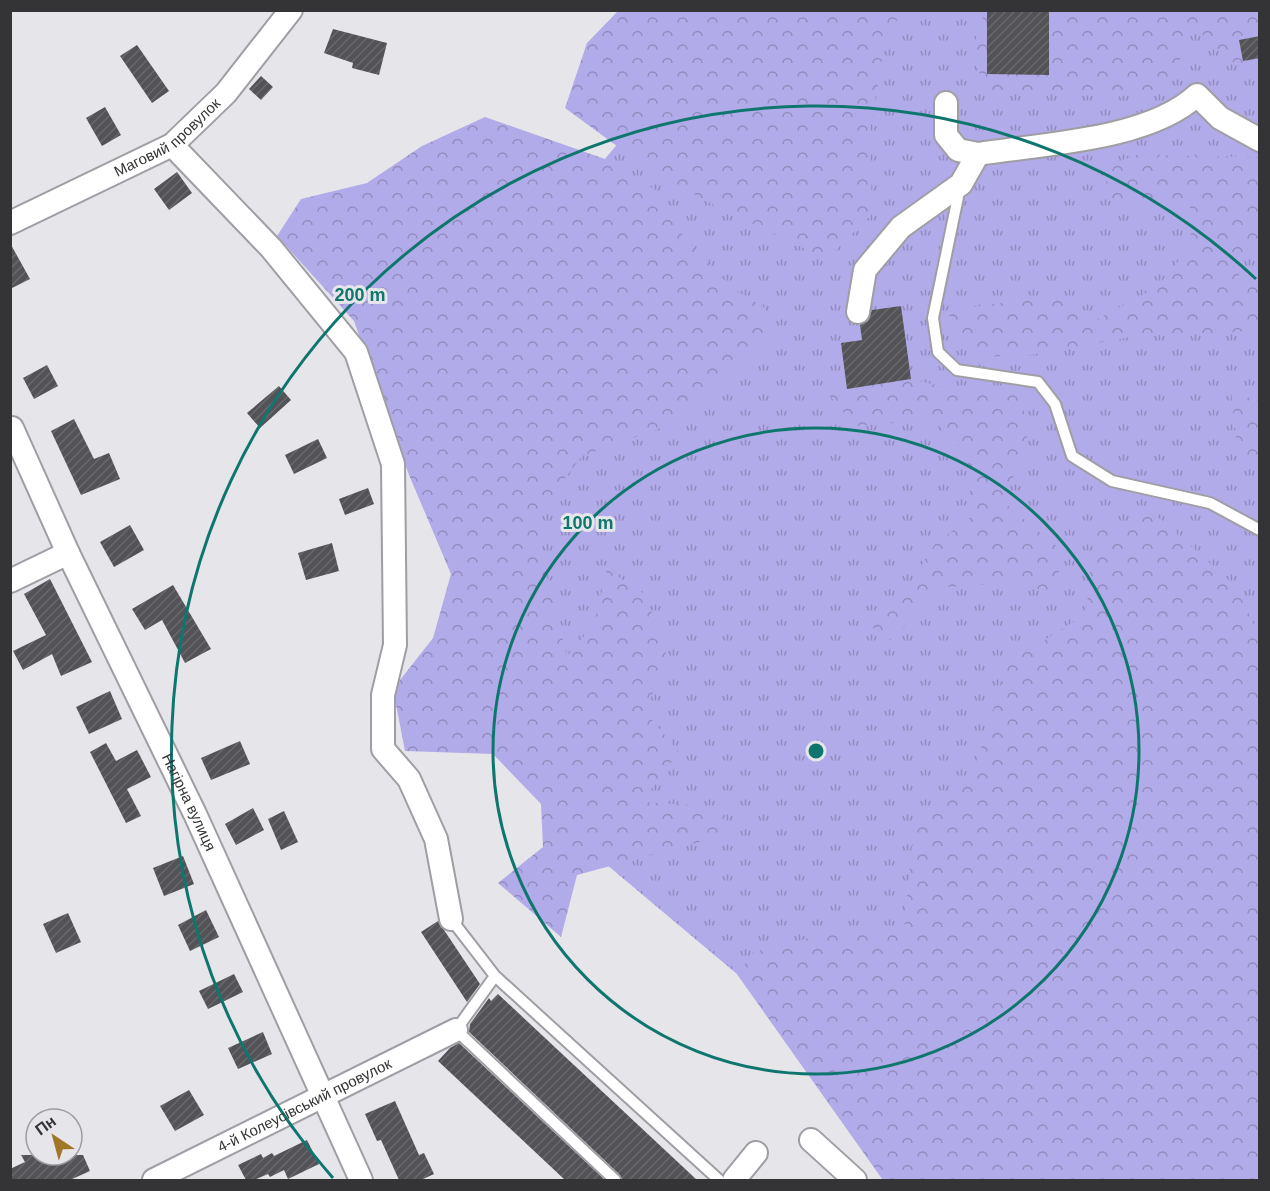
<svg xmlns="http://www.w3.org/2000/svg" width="1270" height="1191" viewBox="0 0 1270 1191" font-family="Helvetica,sans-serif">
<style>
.grass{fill:url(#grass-tufts)}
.forest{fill:url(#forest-crowns)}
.building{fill:url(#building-hatch)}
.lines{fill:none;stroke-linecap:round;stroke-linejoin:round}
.service-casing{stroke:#9f9ea4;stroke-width:14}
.minor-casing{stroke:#9f9ea4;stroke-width:26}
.service{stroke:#fff;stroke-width:10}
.minor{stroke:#fff;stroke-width:22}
.ring{fill:none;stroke:#0f766e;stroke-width:3}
.labels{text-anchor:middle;stroke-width:6;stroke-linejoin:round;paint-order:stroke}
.street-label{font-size:15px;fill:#343436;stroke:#e5e5ea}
.centre{fill:#0f766e;stroke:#e5e5ea;stroke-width:3}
.ring-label{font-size:18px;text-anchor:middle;font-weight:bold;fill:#0f766e;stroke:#e5e5ea;stroke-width:6;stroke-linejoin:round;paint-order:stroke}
</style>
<defs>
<pattern id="grass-tufts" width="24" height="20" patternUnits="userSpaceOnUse" patternTransform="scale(1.5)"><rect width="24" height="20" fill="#b2abe9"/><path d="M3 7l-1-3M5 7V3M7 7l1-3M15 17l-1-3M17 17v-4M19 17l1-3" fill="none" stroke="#928cbe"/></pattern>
<pattern id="forest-crowns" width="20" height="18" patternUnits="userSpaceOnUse" patternTransform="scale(1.5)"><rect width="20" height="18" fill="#b2abe9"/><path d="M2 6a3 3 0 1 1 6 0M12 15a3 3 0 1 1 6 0" fill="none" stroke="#928cbe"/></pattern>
<pattern id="building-hatch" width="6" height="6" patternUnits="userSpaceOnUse" patternTransform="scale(1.5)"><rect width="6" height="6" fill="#535357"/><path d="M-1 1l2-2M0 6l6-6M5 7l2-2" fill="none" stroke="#69696d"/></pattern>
</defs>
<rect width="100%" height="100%" fill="#e5e5ea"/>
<path class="grass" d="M 730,11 L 1259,11 L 1259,1180 L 883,1180 L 737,974 L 594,854 L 422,375 Z"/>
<path class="forest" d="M 618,11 L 902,11 L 885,42 L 870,130 L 872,214 L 827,259 L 723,210 L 647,168 L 565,108 L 587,43 Z
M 985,11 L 1259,11 L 1259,62 L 1235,64 L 1194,27 L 1168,88 L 1110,98 L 1036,90 L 984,91 L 973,48 Z
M 485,117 L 605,159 L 657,191 L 683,236 L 732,288 L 764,307 L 770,338 L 672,424 L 582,456 L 537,515 L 543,560 L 567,656 L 594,624 L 607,569 L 644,594 L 667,649 L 646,713 L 679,752 L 642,802 L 723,807 L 729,834 L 577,875 L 561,937 L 498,883 L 543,847 L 541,804 L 493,754 L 405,751 L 393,689 L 433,638 L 451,574 L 409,475 L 354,321 L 277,236 L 301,199 L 367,183 L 422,146 Z
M 1136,155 L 1259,157 L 1259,256 L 1237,253 L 1240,288 L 1259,285 L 1259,323 L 1240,332 L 1136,336 L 1030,355 L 981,357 L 946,311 L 1057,295 L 1097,319 L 1157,287 L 1191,246 L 1190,206 L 1115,206 L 1101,168 Z
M 911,379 L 952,389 L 1022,393 L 1028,449 L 1001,500 L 1060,549 L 1058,594 L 1010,583 L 946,587 L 890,640 L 868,624 L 906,590 L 935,544 L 972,516 L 967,454 L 933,420 L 855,426 L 829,395 L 847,389 Z
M 1231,392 L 1259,401 L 1259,473 L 1238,452 Z
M 1152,512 L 1239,589 L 1259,638 L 1259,1180 L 883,1180 L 737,974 L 754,952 L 821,935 L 904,928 L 913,834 L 975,767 L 1008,663 L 1086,614 L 1094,533 Z"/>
<path class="building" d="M 987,10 L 1049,10 L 1049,75 L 987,74 Z
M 333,29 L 387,43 L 379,75 L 352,68 L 353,63 L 324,53 Z
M 1260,36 L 1260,58 L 1243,61 L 1239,40 Z
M 137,45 L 169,91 L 152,103 L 120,56 Z
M 261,76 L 273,87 L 261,100 L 249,89 Z
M 105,107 L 121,135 L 102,146 L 86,118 Z
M 177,172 L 192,193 L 169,210 L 154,189 Z
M 10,243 L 30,279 L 10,289 Z
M 901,306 L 911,379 L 847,389 L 841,343 L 862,340 L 860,325 L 868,321 L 872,310 Z
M 47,365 L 58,386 L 34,399 L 23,378 Z
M 279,386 L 291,400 L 260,428 L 247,413 Z
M 74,419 L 94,459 L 109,453 L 120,479 L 81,495 L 51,431 Z
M 318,439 L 327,458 L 294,474 L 285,455 Z
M 368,488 L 374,504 L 345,515 L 339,499 Z
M 130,525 L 144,550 L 114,567 L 100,542 Z
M 332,543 L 339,571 L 306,580 L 298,553 Z
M 50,579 L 92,662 L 61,676 L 52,654 L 23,670 L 13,651 L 46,635 L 24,594 Z
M 173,585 L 211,649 L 185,663 L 162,620 L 145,630 L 132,609 Z
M 110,691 L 122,719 L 89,734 L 76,707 Z
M 240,741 L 250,764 L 211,780 L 201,758 Z
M 106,743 L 116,761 L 137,750 L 151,777 L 127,789 L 141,816 L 126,823 L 90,752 Z
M 253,808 L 264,830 L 236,845 L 225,824 Z
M 284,811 L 298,842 L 281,850 L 268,819 Z
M 183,856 L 194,884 L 164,896 L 153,868 Z
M 206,910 L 219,937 L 190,951 L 178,925 Z
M 68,913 L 81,942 L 56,953 L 43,924 Z
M 438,921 L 480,984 L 467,1002 L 421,932 Z
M 234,974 L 243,992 L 208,1009 L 199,991 Z
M 498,994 L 697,1180 L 622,1180 L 620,1175 L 469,1032 L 470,1024 L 489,998 L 491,1001 Z
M 263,1032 L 272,1054 L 238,1069 L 228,1048 Z
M 459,1043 L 605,1180 L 565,1180 L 438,1061 L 450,1048 Z
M 189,1090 L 204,1115 L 175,1131 L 160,1106 Z
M 395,1101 L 419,1155 L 424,1153 L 434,1174 L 421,1180 L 399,1180 L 381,1140 L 377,1141 L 365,1114 Z
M 307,1140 L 319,1164 L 288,1179 L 284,1170 L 270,1177 L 268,1174 L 254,1180 L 246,1180 L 238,1165 L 261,1154 L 263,1158 L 272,1153 L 274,1156 Z
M 21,1155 L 83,1155 L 90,1171 L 70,1180 L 10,1180 L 10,1169 L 25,1162 Z"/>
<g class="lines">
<defs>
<path id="service" d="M 960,187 L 933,318 L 938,352 L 957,370 L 1038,382 L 1055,404 L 1072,456 L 1112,481 L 1210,503 L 1260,530
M 451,919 L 495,976 L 456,1030 L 615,1180
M 495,976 L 719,1180"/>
<g id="minor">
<path d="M 946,103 L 946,135 L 958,150 L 978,154 C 1042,144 1149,140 1197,95 L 1220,118 L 1260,140"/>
<path d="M 172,145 L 271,248 L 356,352 L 393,464 L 395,645 L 383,695 L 383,749 L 409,779 L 436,839 L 451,919"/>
<path id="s1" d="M 10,223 L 172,145 L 226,93 L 291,10"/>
<path d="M 858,312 L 865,270 L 901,227 L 961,184 L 978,154"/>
<path id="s2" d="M 12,428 L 68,553 L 195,814 L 361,1180"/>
<path d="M 10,581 L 68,553"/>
<path d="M 811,1140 L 855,1180"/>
<path id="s3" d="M 154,1180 L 456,1030"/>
<path d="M 734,1180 L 756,1153"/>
</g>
</defs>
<use href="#service" class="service-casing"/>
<use href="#minor" class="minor-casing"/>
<use href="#service" class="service"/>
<use href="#minor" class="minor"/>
</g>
<g class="ring">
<circle cx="816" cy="751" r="323"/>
<path d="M333 1178A645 645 0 0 1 1256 279"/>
</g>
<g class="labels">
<g class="street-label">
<text dy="5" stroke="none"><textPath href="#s1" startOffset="180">Маговий провулок</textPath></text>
<text dy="5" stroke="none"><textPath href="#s2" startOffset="414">Нагірна вулиця</textPath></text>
<text dy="5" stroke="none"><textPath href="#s3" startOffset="168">4-й Колеусівський провулок</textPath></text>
</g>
</g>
<circle cx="816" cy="751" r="9" class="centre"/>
<g class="ring-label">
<text x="360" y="301">200 m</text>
<text x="588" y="529">100 m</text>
</g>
<rect width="1270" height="1191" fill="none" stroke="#343436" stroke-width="24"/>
<g transform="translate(54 1137) rotate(324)"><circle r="28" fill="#e5e5ea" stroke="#9e9ea2" stroke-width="1.5"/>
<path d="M0-4.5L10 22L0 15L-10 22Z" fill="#a17626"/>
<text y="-9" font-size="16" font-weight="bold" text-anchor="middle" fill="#343436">Пн</text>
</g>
</svg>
